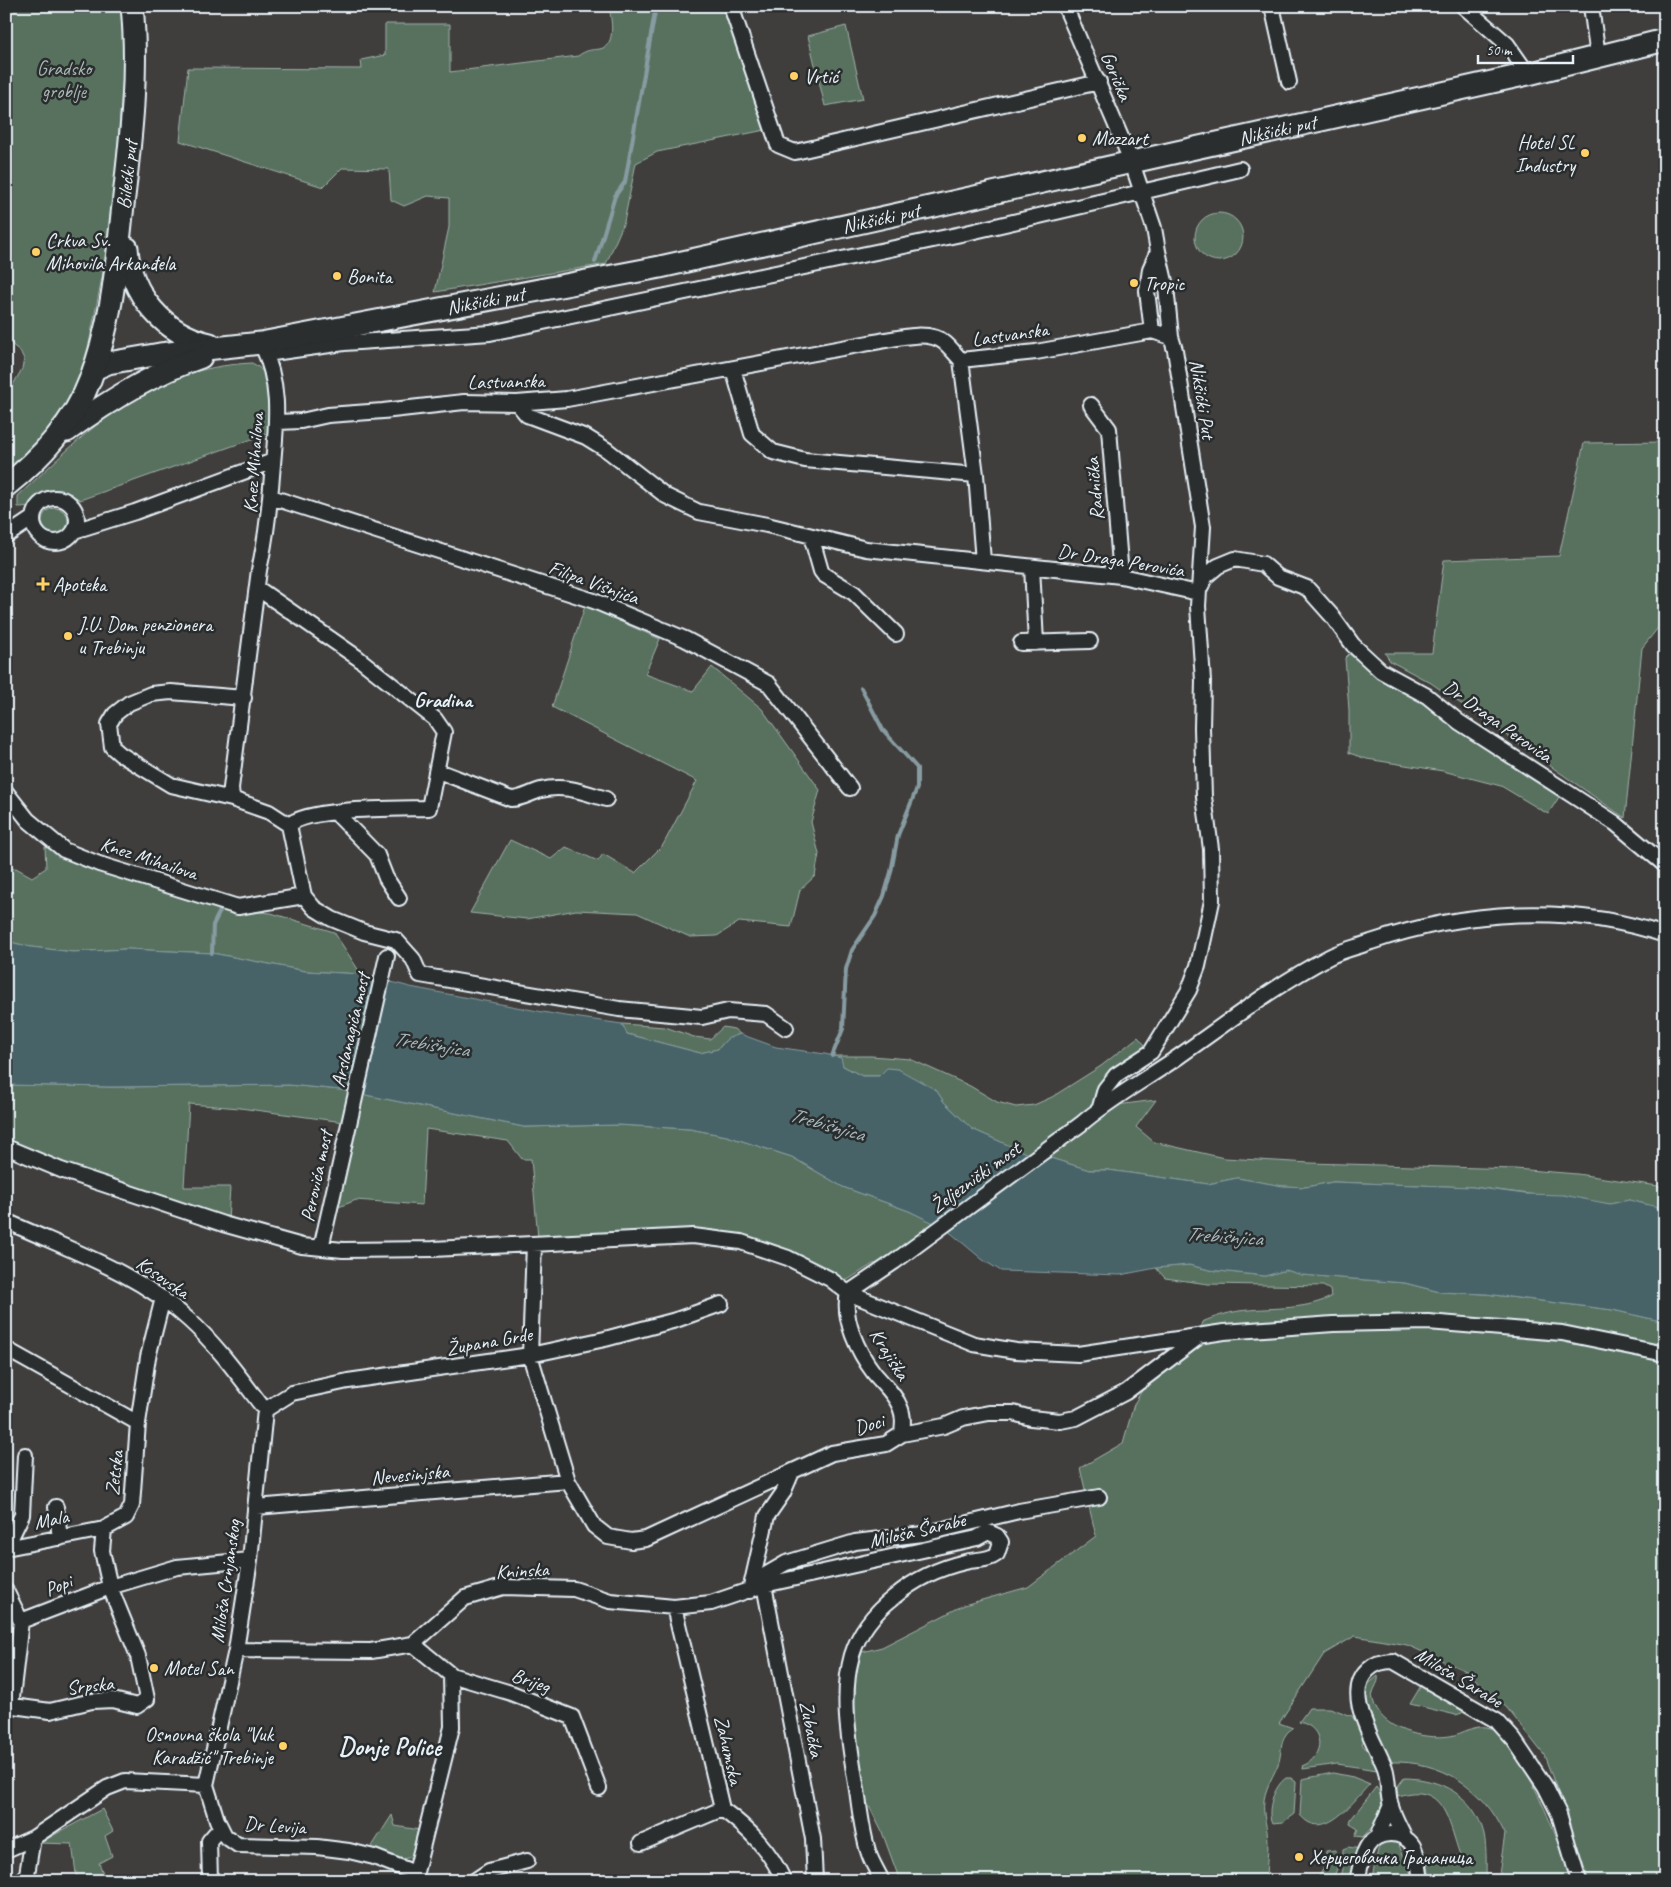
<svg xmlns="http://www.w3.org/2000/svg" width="1671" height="1887" viewBox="0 0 1671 1887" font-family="Caveat,sans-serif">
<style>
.green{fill:#59715e;stroke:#a0b1ab}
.water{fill:#466468;stroke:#879ca2}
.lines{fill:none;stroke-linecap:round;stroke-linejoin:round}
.stream{stroke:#879ca2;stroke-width:4}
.street-casing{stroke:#e8f1f8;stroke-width:18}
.primary-casing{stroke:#e8f1f8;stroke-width:25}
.street{stroke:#2a2d2e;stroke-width:14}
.primary{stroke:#2a2d2e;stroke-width:21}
.poi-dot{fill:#ffd166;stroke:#2a2d2e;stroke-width:2}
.labels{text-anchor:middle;stroke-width:5;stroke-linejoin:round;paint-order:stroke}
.park-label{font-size:20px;fill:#a8b7b3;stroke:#2a2d2e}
.poi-label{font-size:20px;fill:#e8f1f8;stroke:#2a2d2e;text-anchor:start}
.street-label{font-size:20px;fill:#e8f1f8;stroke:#2a2d2e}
.neighbourhood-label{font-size:21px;font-weight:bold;fill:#e8f1f8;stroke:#2a2d2e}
.water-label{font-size:21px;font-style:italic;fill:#a7b9be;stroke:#2a2d2e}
.district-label{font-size:25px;font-weight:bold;fill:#e8f1f8;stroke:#2a2d2e}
</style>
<rect width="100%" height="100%" fill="#403e3c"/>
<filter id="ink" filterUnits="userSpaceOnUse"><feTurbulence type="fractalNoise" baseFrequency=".02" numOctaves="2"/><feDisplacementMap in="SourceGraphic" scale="10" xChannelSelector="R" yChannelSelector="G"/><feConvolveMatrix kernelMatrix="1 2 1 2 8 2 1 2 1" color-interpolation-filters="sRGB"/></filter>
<g filter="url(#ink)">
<path class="green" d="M 6,6 L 121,6 L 124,61 L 112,226 L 81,385 L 69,408 L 6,480 L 6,397 L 22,369 L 24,359 L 20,351 L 6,340 Z
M 609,6 L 726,6 L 765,130 L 657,152 L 636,163 L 624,222 L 606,264 L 435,292 L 449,227 L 449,198 L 428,196 L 404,206 L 391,200 L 389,169 L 342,168 L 323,187 L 180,141 L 188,68 L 362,69 L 361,60 L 385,55 L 385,24 L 450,24 L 450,72 L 578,56 C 586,50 590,50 600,49 C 617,45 611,19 609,6 Z
M 846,26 L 863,99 L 825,106 L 808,36 Z
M1195 237a24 24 0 1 1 48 0a24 24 0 1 1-48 0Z
M 252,363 C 277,375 271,409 272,432 L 80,500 L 71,494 L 60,492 L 47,496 L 35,506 L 18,507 L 18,496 C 91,428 146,368 252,363 Z
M 1665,442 L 1665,619 L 1642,648 L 1625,818 L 1431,683 L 1390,661 L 1385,653 L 1432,653 L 1444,560 L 1559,556 L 1584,443 Z
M42 521a13 13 0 1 1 26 0a13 13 0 1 1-26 0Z
M 585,606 L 660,639 L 645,674 L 693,691 L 712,667 L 762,709 L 820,790 L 811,822 L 819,854 L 815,876 L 800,890 L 791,927 L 739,922 L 717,936 L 690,937 L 637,913 L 576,910 L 527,919 L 470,913 L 510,840 L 551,859 L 566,847 L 598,861 L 603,854 L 635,873 L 663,845 L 697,781 L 552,707 Z
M 1349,654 L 1381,678 L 1414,694 L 1469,737 L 1563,791 L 1548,814 L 1501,786 L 1443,771 L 1367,759 L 1349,753 L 1349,710 L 1345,658 Z
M 45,847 L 81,864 L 233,910 L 271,913 L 334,932 L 361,974 L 305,971 L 212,953 L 126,949 L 73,952 L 31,947 L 6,941 L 6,870 L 16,868 L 32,877 L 46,868 Z
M 622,1024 L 665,1027 L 694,1037 L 710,1039 L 723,1027 L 734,1029 L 740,1034 L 727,1039 L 718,1049 L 700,1053 L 627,1034 Z
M 1138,1037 L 1151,1052 L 1116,1075 L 1101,1107 L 1156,1100 L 1136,1127 L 1154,1142 L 1224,1158 L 1310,1163 L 1515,1169 L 1577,1174 L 1665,1187 L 1665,1209 L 1629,1200 L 1610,1204 L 1472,1187 L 1333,1182 L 1306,1187 L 1282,1186 L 1237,1178 L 1208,1184 L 1108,1170 L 1089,1170 L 1044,1156 L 1030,1155 L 972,1129 L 944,1102 L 936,1090 L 879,1076 L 862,1076 L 843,1066 L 832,1056 L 871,1056 L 910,1059 L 970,1086 L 997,1102 L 1016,1107 L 1034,1105 L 1052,1097 L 1101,1066 Z
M 6,1085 L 112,1087 L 289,1085 L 341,1090 L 524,1127 L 618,1125 L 690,1129 L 727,1136 L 792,1157 L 843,1187 L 909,1211 L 937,1224 L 881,1263 L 873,1264 L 846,1281 L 742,1237 L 712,1230 L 538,1238 L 531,1159 L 522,1159 L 508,1141 L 426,1129 L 422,1205 L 356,1200 L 334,1209 L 351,1123 L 240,1108 L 189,1104 L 184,1187 L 230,1187 L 228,1221 L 6,1147 Z
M 1189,1265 L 1210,1270 L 1265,1276 L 1286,1270 L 1303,1275 L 1405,1283 L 1440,1292 L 1486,1294 L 1613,1310 L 1665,1322 L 1665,1349 L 1474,1321 L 1199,1332 L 1202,1322 C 1214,1317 1226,1313 1239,1311 C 1270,1307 1302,1311 1331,1297 L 1330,1290 L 1323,1286 L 1208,1284 L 1165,1278 L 1156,1268 Z
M 1427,1326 L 1561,1337 L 1665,1358 L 1665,1881 L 1589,1881 L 1564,1808 L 1544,1755 L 1507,1708 L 1466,1671 L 1407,1645 L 1355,1636 L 1324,1654 L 1279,1723 L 1293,1728 C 1281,1735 1282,1746 1280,1757 C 1279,1768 1266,1784 1264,1800 C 1262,1815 1268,1828 1268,1842 C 1268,1855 1266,1868 1266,1881 L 900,1881 L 882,1832 L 863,1794 L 853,1731 L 856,1674 L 862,1652 L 882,1647 L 964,1605 L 1028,1587 L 1096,1536 L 1080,1468 L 1123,1443 L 1134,1404 L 1169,1345 L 1223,1336 Z
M 1378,1676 C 1380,1684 1370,1690 1373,1700 C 1380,1730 1424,1740 1450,1736 C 1463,1734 1476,1723 1490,1728 C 1521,1740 1563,1849 1571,1881 L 1498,1881 L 1505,1834 C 1483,1787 1442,1760 1389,1762 L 1364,1709 L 1366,1686 Z
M 1422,1684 L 1463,1708 L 1462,1713 L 1456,1715 L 1410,1704 Z
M 1309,1708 L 1330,1708 L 1352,1716 L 1365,1737 L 1362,1744 L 1365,1748 L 1370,1749 L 1377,1770 L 1337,1764 L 1303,1769 L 1302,1766 C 1325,1758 1325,1727 1299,1722 Z
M 1333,1773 L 1353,1777 L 1370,1784 C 1353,1801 1324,1844 1300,1815 L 1302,1779 Z
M 1286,1778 L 1291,1778 L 1296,1782 L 1294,1814 L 1283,1822 L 1272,1823 C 1266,1811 1274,1786 1286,1778 Z
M 1404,1778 C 1440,1778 1475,1796 1484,1834 C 1487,1849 1486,1865 1486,1881 L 1430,1881 L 1428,1865 L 1460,1855 C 1448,1822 1445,1781 1398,1796 L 1397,1787 Z
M 1376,1787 C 1391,1806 1376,1823 1363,1837 L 1355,1836 L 1358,1829 L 1350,1824 L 1351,1819 Z
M 102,1809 L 113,1831 L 105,1836 L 112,1856 L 99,1863 L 106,1881 L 77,1881 L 72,1844 L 39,1843 Z
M 392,1815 L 395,1826 L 426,1831 C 423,1838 421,1849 416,1854 C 406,1864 380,1855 369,1851 Z
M 1396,1838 L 1414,1881 L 1371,1881 L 1380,1841 Z
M 1348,1847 L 1361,1849 L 1352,1881 L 1339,1881 L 1342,1869 L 1343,1849 Z
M 1336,1850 L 1337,1869 L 1332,1881 L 1316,1881 L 1325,1866 L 1326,1851 Z"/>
<path class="water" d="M 6,941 L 31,947 L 73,952 L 126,949 L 212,953 L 305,971 L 361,974 L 410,987 L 559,1015 L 622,1024 L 627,1034 L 700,1053 L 718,1049 L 727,1039 L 740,1034 L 776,1047 L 825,1054 L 841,1058 L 843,1066 L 862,1076 L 879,1076 L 887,1068 L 898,1069 L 936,1090 L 944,1102 L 972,1129 L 1030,1155 L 1044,1156 L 1089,1170 L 1108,1170 L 1208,1184 L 1237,1178 L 1283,1186 L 1306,1187 L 1333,1182 L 1472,1187 L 1525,1194 L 1563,1195 L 1610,1204 L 1629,1200 L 1665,1209 L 1665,1322 L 1613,1310 L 1486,1294 L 1440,1292 L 1405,1283 L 1302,1275 L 1286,1270 L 1265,1276 L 1210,1270 L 1189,1265 L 1156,1268 L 1120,1275 L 1001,1271 L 983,1260 L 946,1229 L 909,1211 L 843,1187 L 792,1157 L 727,1136 L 690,1129 L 618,1125 L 524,1127 L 341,1090 L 289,1085 L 112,1087 L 6,1085 Z"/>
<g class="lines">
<path class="stream" d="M 595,262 L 615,196 L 625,182 L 656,6
M 212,953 L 213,925 L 220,911
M 832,1056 L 843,1029 L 846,969 L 852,950 L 875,916 L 884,896 L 891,872 L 898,835 L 917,788 L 917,768 L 883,730 L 861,688"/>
<defs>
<path id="street" d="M 731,6 L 778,145 L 795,152 L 1099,82
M 1065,6 L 1132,163 L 1154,228 L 1158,251 L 1150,269 L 1147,291 L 1152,331 L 1171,337 L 1175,350 L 1203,527 L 1198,606 L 1203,681 L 1202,728 L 1204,797 L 1211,849 L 1212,901 L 1198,966 L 1189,990 L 1151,1052 L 1116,1075 L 1105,1089 L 1100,1107
M 1272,6 L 1289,82
M 1463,6 L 1507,44 L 1528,74
M 1591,6 L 1598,56
M 1158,251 L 1166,286 L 1171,337
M 261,343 C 281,384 277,420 273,464 C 270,500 267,535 259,570 L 231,788 L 232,799 L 269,812 L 289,825 L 304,896 L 314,908 L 332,919 L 364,932 L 396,940 L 413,959 L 420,975 L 619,1009 L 702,1017 L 728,1011 L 766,1014 L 786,1028
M 266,354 L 344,343 L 490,333 L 966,233 L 1240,169
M 961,360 L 976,475 L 983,561
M 733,369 L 752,434 L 773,452 L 805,460 L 976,475
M 517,403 L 527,415 L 586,437 L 607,450 L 666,496 L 699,512 L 767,525 L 866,549 L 1121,576 L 1198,593
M 1091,405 L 1109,429 L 1121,576
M 278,422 L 301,421 L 328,415 L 383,411 L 464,402 L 517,403 L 567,399 L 869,343 C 890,340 928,328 945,343 C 951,348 956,355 961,360 L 1036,352 L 1152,331
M 271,497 L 594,601 L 685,639 L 769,684 L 850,788
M33 520a22 22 0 1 1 44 0a22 22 0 1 1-44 0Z
M 74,531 L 135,512 L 273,461
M 6,536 L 33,518
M 811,536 L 821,571 L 824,575 L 854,593 L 896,634
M 1032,567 L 1036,643
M 257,588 L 358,658 L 435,719 L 444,732 L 429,808 C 400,809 309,807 289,825
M 1199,590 L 1206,576 L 1218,566 L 1235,559 L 1263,564 L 1278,577 L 1307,588 L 1332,616 L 1353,645 L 1381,671 L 1427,696 L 1459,722 L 1615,823 L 1665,865
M 1021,643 L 1090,641
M 438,771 L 511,799 C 522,799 530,793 541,790 C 564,784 583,792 606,799
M 6,792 L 28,820 L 64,850 L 99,864 L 238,907 L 304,896
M 232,799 L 171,785 L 120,754 L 112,747 L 109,724 L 115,714 L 129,703 L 151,694 L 171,692 L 244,698
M 335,812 L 377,855 L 386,878 L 399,898
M 6,1147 L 61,1170 L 223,1224 L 302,1246 L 343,1250 L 433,1249 L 693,1236 L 741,1242 L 788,1258 L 830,1279 L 848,1293 L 974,1344 L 1016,1351 L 1078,1354 L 1224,1332 L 1333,1324 L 1428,1322 L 1562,1333 L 1665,1354
M 6,1221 C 69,1250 137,1272 189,1320 C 218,1346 241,1379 265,1410
M 534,1244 L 530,1355 L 568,1481 L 594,1526 L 608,1537 L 631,1541 L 646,1539 L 832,1453 L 886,1444 L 902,1434 L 944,1426 L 963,1418 L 989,1413 L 1013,1413 L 1031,1418 L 1060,1421 L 1076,1418 L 1126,1392 L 1200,1336
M 321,1248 L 387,956
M 163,1298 L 148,1357 L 138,1423 L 132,1505 L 126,1517 L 104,1529 L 102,1551 L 110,1587 L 177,1567 L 250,1560
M 6,1349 L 138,1423
M 265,1410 L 250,1560 L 236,1650 L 206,1785 L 217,1820 L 225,1836 L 238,1845 L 317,1847 L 349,1851 L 374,1857 L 415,1873
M 265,1410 L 292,1393 L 348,1381 L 530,1355 L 605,1339 L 676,1320 L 721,1304
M 902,1434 C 903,1425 904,1416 900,1407 C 895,1394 883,1384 874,1373 C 858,1352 842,1319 848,1293 L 894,1262 L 1081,1124 C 1111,1098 1145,1080 1178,1057 C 1227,1023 1275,985 1329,957 C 1342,950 1358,947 1371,942 C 1466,910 1569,903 1665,935
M 56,1507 L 60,1538
M 256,1507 L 568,1481
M 6,1548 L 104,1529
M 6,1548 L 22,1515 L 25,1455
M 6,1591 L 21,1621 L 11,1706
M 750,1591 L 767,1516 L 783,1493 L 792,1472
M 674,1607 L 722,1809 C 749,1829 770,1850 784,1881
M 413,1644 L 451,1675 L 511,1693 L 572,1717 L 599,1788
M 236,1650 L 371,1651 L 413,1644 L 465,1598 L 503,1587 L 574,1589 L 610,1601 L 674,1607 L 711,1603 L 764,1585 L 977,1538 L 988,1532 L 997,1536 L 1001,1542 L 997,1554 C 988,1561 976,1559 965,1562 C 939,1568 914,1580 894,1597 C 875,1612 859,1632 852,1655 C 840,1698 850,1746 857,1790 C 860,1811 862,1833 869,1854 C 872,1863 878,1872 882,1881
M 6,1705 L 50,1711 L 92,1701 L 113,1700 L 137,1706 L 147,1699 L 138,1656 L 110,1587 L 21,1621
M 1377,1837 L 1391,1805
M 1405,1838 C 1400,1827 1394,1817 1391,1806 C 1387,1794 1389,1780 1385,1768 C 1375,1741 1342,1694 1368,1670 C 1375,1663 1383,1661 1393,1661 L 1497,1721 L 1514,1740 L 1545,1786 L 1559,1814 L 1579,1881
M 641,1843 L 722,1809
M 6,1850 L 33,1838 L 107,1788 L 125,1781 L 206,1785
M 414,1880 L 452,1727 L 451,1675
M 20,1881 L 27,1874 L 33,1838
M 210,1881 L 209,1841 L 220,1828
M 474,1881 L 489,1871 L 527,1861
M 815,1881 L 813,1839 L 764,1585 L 767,1574 L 786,1563 L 855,1542 L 923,1534 L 1019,1511 L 1099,1497
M 1357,1881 C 1360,1870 1361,1857 1367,1847 C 1377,1830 1403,1830 1413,1846 C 1419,1856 1419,1870 1421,1881"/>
<g id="primary">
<path d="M 127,248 C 130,294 164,334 210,344"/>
<path id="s1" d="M 94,369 L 108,363 L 160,354 L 261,343 L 660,267 L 1528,74 L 1665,40"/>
<path d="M 67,431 C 109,400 152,374 201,357"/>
<path id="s2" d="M 6,486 C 40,459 75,421 90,380 C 111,326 116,271 122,214 C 130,145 139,75 132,6"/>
</g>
</defs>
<use href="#street" class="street-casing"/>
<use href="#primary" class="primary-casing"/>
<use href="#street" class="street"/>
<use href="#primary" class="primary"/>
</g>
</g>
<g class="poi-dot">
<circle cx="794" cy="76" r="5"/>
<circle cx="1082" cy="138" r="5"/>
<circle cx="1585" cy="153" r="5"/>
<circle cx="36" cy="252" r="5"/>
<circle cx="337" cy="276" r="5"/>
<circle cx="1134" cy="283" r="5"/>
<path d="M40.5 576.5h5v5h5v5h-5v5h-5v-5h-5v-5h5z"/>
<circle cx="68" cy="636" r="5"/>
<circle cx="154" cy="1668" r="5"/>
<circle cx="283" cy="1746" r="5"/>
<circle cx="1299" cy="1857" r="5"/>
</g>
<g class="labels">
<g class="park-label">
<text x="64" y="75">Gradsko<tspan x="64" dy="23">groblje</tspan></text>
</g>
<g class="poi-label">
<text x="804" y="83">Vrtić</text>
<text x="1092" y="145">Mozzart</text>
<text x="1575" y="149" text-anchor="end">Hotel SL<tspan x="1575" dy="23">Industry</tspan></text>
<text x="46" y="247">Crkva Sv.<tspan x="46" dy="23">Mihovila Arkanđela</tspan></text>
<text x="347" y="283">Bonita</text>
<text x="1144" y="290">Tropic</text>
<text x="53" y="591">Apoteka</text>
<text x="78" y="631">J.U. Dom penzionera<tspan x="78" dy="23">u Trebinju</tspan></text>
<text x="164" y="1675">Motel San</text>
<text x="273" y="1741" text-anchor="end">Osnovna škola "Vuk<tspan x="273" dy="23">Karadžić" Trebinje</tspan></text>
<text x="1309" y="1864">Херцеговачка Грачаница</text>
</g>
<g class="street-label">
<text transform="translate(1117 76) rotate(67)" y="7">Gorička</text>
<text dy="7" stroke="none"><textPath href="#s1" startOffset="1208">Nikšićki put</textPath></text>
<text dy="7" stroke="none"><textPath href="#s2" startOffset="346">Bilećki put</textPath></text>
<text dy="7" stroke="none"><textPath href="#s1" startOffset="802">Nikšićki put</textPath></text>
<text dy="7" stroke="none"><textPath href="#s1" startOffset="398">Nikšićki put</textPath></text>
<text transform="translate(1010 334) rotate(-8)" y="7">Lastvanska</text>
<text transform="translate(506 381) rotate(-1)" y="7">Lastvanska</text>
<text transform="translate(1203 399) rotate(81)" y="7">Nikšićki Put</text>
<text transform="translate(253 463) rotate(-86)" y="7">Knez Mihailova</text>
<text transform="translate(1094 489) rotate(-95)" y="7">Radnička</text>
<text transform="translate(1121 560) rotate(9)" y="7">Dr Draga Perovića</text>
<text transform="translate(594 582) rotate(20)" y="7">Filipa Višnjića</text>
<text transform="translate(1498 721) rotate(35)" y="7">Dr Draga Perovića</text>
<text transform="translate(149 858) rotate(18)" y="7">Knez Mihailova</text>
<text transform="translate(350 1030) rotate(-77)" y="7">Arslanagića most</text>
<text transform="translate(316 1176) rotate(-78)" y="7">Perovića most</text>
<text transform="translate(975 1177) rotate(-36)" y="7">Željeznički most</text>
<text transform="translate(163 1277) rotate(34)" y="7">Kosovska</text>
<text transform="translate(489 1341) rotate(-10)" y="7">Župana Grde</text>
<text transform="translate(890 1354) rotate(58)" y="7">Krajiška</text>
<text transform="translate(869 1424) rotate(-16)" y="7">Doci</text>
<text transform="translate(114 1473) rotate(-84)" y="7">Zetska</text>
<text transform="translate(410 1474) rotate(-5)" y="7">Nevesinjska</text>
<text transform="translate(51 1519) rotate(-11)" y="7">Mala</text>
<text transform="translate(917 1530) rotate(-13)" y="7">Miloša Šarabe</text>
<text transform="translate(522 1570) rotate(-3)" y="7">Kninska</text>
<text transform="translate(225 1581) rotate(-82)" y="7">Miloša Crnjanskog</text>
<text transform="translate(58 1585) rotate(-21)" y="7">Popi</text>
<text transform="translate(1459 1677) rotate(31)" y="7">Miloša Šarabe</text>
<text transform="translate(531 1680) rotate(20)" y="7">Brijeg</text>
<text transform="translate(90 1685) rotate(-6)" y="7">Srpska</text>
<text transform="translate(812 1729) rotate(79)" y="7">Zubačka</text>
<text transform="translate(729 1750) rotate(77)" y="7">Zahumska</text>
<text transform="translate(275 1825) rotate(4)" y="7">Dr Levija</text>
</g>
<g class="neighbourhood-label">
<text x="443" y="707">Gradina</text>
</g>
<g class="water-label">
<text transform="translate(431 1044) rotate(9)" y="7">Trebišnjica</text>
<text transform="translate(827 1124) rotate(16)" y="7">Trebišnjica</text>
<text transform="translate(1224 1236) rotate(4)" y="7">Trebišnjica</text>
</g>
<g class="district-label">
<text x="390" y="1755">Donje Police</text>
</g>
</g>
<rect width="1671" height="1887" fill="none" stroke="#2a2d2e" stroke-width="25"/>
<rect x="12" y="12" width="1646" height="1862" fill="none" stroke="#e8f1f8" stroke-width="2" filter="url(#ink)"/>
<path d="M1478 55v8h95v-8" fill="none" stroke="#e8f1f8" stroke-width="2.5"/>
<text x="1486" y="55" font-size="15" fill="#e8f1f8" stroke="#2a2d2e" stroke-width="4" paint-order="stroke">50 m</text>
</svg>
